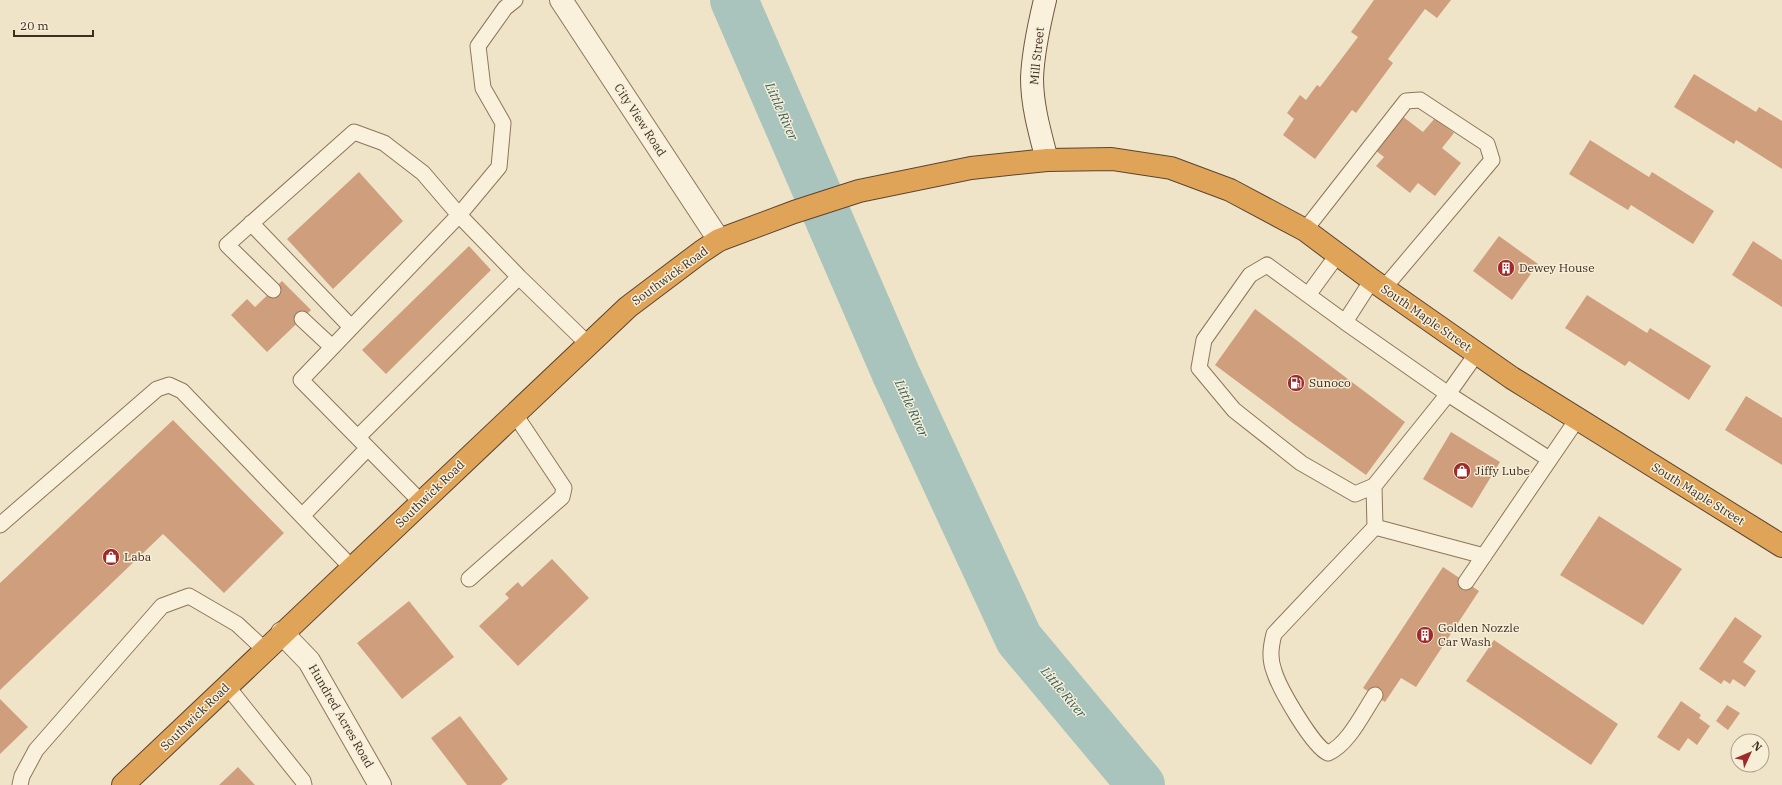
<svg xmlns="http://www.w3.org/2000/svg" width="1782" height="785" viewBox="0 0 1782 785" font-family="'IBM Plex Serif',serif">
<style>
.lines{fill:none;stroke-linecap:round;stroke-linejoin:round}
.river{stroke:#a9c4bc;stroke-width:48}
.building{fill:#cf9f7d}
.lane-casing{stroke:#8d765c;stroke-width:17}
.street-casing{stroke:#8d765c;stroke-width:24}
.secondary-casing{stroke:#6f573f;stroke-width:24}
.highway-casing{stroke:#5b4430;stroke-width:24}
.lane{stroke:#faf1dc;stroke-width:15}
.street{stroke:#faf1dc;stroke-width:22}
.secondary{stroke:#faf1dc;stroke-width:22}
.highway{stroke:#e0a458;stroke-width:22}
.labels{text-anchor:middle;stroke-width:3;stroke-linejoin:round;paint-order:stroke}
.street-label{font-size:12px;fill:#3d2e20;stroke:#f7eed8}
.poi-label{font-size:12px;fill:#3d2e20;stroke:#f7eed8;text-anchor:start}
.water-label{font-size:13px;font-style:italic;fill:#2f5d5a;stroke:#f7eed8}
</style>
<rect width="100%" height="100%" fill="#f0e4c8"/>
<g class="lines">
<path class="river" d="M 734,0 L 896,374 L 1019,639 L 1141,785"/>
</g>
<path class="building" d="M 1374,0 L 1451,0 L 1437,18 L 1425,9 L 1388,59 L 1393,63 L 1356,113 L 1352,110 L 1315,159 L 1283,135 L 1294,119 L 1287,113 L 1300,95 L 1306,100 L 1317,85 L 1320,87 L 1358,37 L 1351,32 Z
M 1694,74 L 1756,112 L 1759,107 L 1782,121 L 1782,169 L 1736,140 L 1734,144 L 1674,107 Z
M 1402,116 L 1423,132 L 1435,118 L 1454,133 L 1442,148 L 1461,163 L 1435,196 L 1418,183 L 1410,193 L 1376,166 L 1384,157 L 1375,150 Z
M 1590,140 L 1649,177 L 1652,172 L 1714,211 L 1693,244 L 1631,205 L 1628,210 L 1569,174 Z
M 359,172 L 403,221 L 333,289 L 287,239 Z
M 1499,236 L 1538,264 L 1512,300 L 1473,271 Z
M 1753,241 L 1782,260 L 1782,307 L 1732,275 Z
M 469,246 L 491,270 L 386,374 L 362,350 Z
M 282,281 L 311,310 L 267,352 L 231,315 L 247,299 L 255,307 Z
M 1587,295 L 1647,333 L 1650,328 L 1711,366 L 1689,400 L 1629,361 L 1625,366 L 1565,328 Z
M 1255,309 L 1405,422 L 1366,475 L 1294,424 L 1215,365 Z
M 1746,396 L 1782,418 L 1782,465 L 1725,430 Z
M 173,420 L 284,533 L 224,593 L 163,534 L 0,690 L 0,583 Z
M 1451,432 L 1500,462 L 1472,508 L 1423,479 Z
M 1599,516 L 1682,569 L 1643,625 L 1560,575 Z
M 552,559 L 589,598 L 518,666 L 479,626 L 509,598 L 505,594 L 518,582 L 522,587 Z
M 1443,567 L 1479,591 L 1416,687 L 1401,678 L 1385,702 L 1363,688 Z
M 409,601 L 454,657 L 402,699 L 357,643 Z
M 1735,617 L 1762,636 L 1743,662 L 1756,671 L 1745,687 L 1733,679 L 1730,684 L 1724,680 L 1721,684 L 1699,669 Z
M 1494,640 L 1618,724 L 1591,765 L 1466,681 Z
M 0,699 L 28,727 L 0,754 Z
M 1681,701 L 1701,715 L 1699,718 L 1710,726 L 1697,745 L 1688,738 L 1679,751 L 1657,737 Z
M 1727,705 L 1740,713 L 1728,730 L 1716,721 Z
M 460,716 L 508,779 L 501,785 L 467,785 L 431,738 Z
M 238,767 L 255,785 L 219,785 Z"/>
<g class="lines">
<defs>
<path id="lane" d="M 251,223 L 351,327
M 1305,230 L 1406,101 L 1420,100 L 1487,144 L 1492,160 L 1384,288
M 1338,254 L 1308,295 L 1267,265 L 1250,275 L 1204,340 L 1199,368 L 1234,410 L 1301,463 L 1355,494 L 1374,486
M 1372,280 L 1345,322 L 1448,394 L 1374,486 L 1375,527 L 1274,634 C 1271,646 1269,658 1274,671 C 1279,688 1313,747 1328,753 C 1348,745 1363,713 1375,695
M 273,290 L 227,245 L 354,132 L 384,143 L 423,173 L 459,215 L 519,277 L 589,345
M 1308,295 L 1345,322
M 302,319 L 332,347
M 1477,353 L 1448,394 L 1549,459
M 358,437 L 519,277
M 421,502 L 301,380 L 459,215 L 499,167 L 503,123 L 483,88 L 478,46 L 505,8 L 515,0
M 302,516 L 368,448
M 0,525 L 157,389 L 169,385 L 182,391 L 352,568
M 1375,527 L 1484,556
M 469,579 L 562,497 L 564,488 L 514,413
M 1466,582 L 1578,418
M 227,686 L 303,781 L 304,785
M 20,785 L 22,776 L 36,750 L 162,606 L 189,596 L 237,624 L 265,650"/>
<path id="street" d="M 561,0 L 719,240
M 282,633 L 309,661 L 380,785"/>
<path id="secondary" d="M 1045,0 C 1039,25 1033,52 1032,78 C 1032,106 1040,133 1047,160"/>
<path id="highway" d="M 123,785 L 628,307 L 701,252 L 719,240 L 794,212 L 859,191 L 971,168 L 1047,160 L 1112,159 L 1171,168 L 1230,190 L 1305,230 L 1372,280 L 1512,378 L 1782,546"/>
</defs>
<use href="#lane" class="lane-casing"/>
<use href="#street" class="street-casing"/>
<use href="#secondary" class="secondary-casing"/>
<use href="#highway" class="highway-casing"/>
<use href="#lane" class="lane"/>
<use href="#street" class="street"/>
<use href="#secondary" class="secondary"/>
<use href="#highway" class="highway"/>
</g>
<defs>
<symbol id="building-disc" viewBox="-11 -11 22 22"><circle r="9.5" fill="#9e2a2b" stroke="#f7eed8"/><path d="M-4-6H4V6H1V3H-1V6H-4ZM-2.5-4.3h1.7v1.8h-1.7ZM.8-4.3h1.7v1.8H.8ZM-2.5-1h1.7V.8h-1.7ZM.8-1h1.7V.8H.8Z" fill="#fff"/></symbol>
<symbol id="fuel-disc" viewBox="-11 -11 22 22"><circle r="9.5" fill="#9e2a2b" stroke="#f7eed8"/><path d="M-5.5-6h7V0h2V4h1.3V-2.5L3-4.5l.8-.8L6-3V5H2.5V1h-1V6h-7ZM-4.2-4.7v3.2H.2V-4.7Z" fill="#fff"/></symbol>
<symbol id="shop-disc" viewBox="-11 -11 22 22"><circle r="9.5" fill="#9e2a2b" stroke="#f7eed8"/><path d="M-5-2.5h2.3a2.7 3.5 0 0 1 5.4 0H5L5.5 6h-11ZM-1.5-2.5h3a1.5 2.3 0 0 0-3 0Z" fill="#fff"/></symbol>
</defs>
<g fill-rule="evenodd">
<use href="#building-disc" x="1496" y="258" width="20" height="20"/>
<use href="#fuel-disc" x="1286" y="373" width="20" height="20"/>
<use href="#shop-disc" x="1452" y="461" width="20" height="20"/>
<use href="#shop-disc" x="101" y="547" width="20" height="20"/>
<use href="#building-disc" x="1415" y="625" width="20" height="20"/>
</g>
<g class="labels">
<g class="street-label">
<text transform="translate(1037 56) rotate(-84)" y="4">Mill Street</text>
<text transform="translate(640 120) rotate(57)" y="4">City View Road</text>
<text transform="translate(670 276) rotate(-36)" y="4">Southwick Road</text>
<text transform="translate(1426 318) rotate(35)" y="4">South Maple Street</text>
<text transform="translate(430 494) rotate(-44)" y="4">Southwick Road</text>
<text transform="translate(1698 494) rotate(32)" y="4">South Maple Street</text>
<text transform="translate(341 716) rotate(60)" y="4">Hundred Acres Road</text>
<text transform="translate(195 717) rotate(-44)" y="4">Southwick Road</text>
</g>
<g class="poi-label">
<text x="1519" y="272">Dewey House</text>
<text x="1309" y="387">Sunoco</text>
<text x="1475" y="475">Jiffy Lube</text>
<text x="124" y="561">Laba</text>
<text x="1438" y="632">Golden Nozzle<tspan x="1438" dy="14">Car Wash</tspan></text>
</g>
<g class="water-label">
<text transform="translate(782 111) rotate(66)" y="5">Little River</text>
<text transform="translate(912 408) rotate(65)" y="5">Little River</text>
<text transform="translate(1064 692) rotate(50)" y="5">Little River</text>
</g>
</g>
<g transform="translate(1750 753) rotate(46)"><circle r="19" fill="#f7eed8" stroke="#ada18e"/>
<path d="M0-3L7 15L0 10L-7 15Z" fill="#9e2a2b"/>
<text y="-6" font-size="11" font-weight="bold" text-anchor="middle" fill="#3d2e20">N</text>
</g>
<path d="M14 30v6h79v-6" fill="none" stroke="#3d2e20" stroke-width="2"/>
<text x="20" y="30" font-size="12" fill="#3d2e20" stroke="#f7eed8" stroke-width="3" paint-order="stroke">20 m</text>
</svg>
